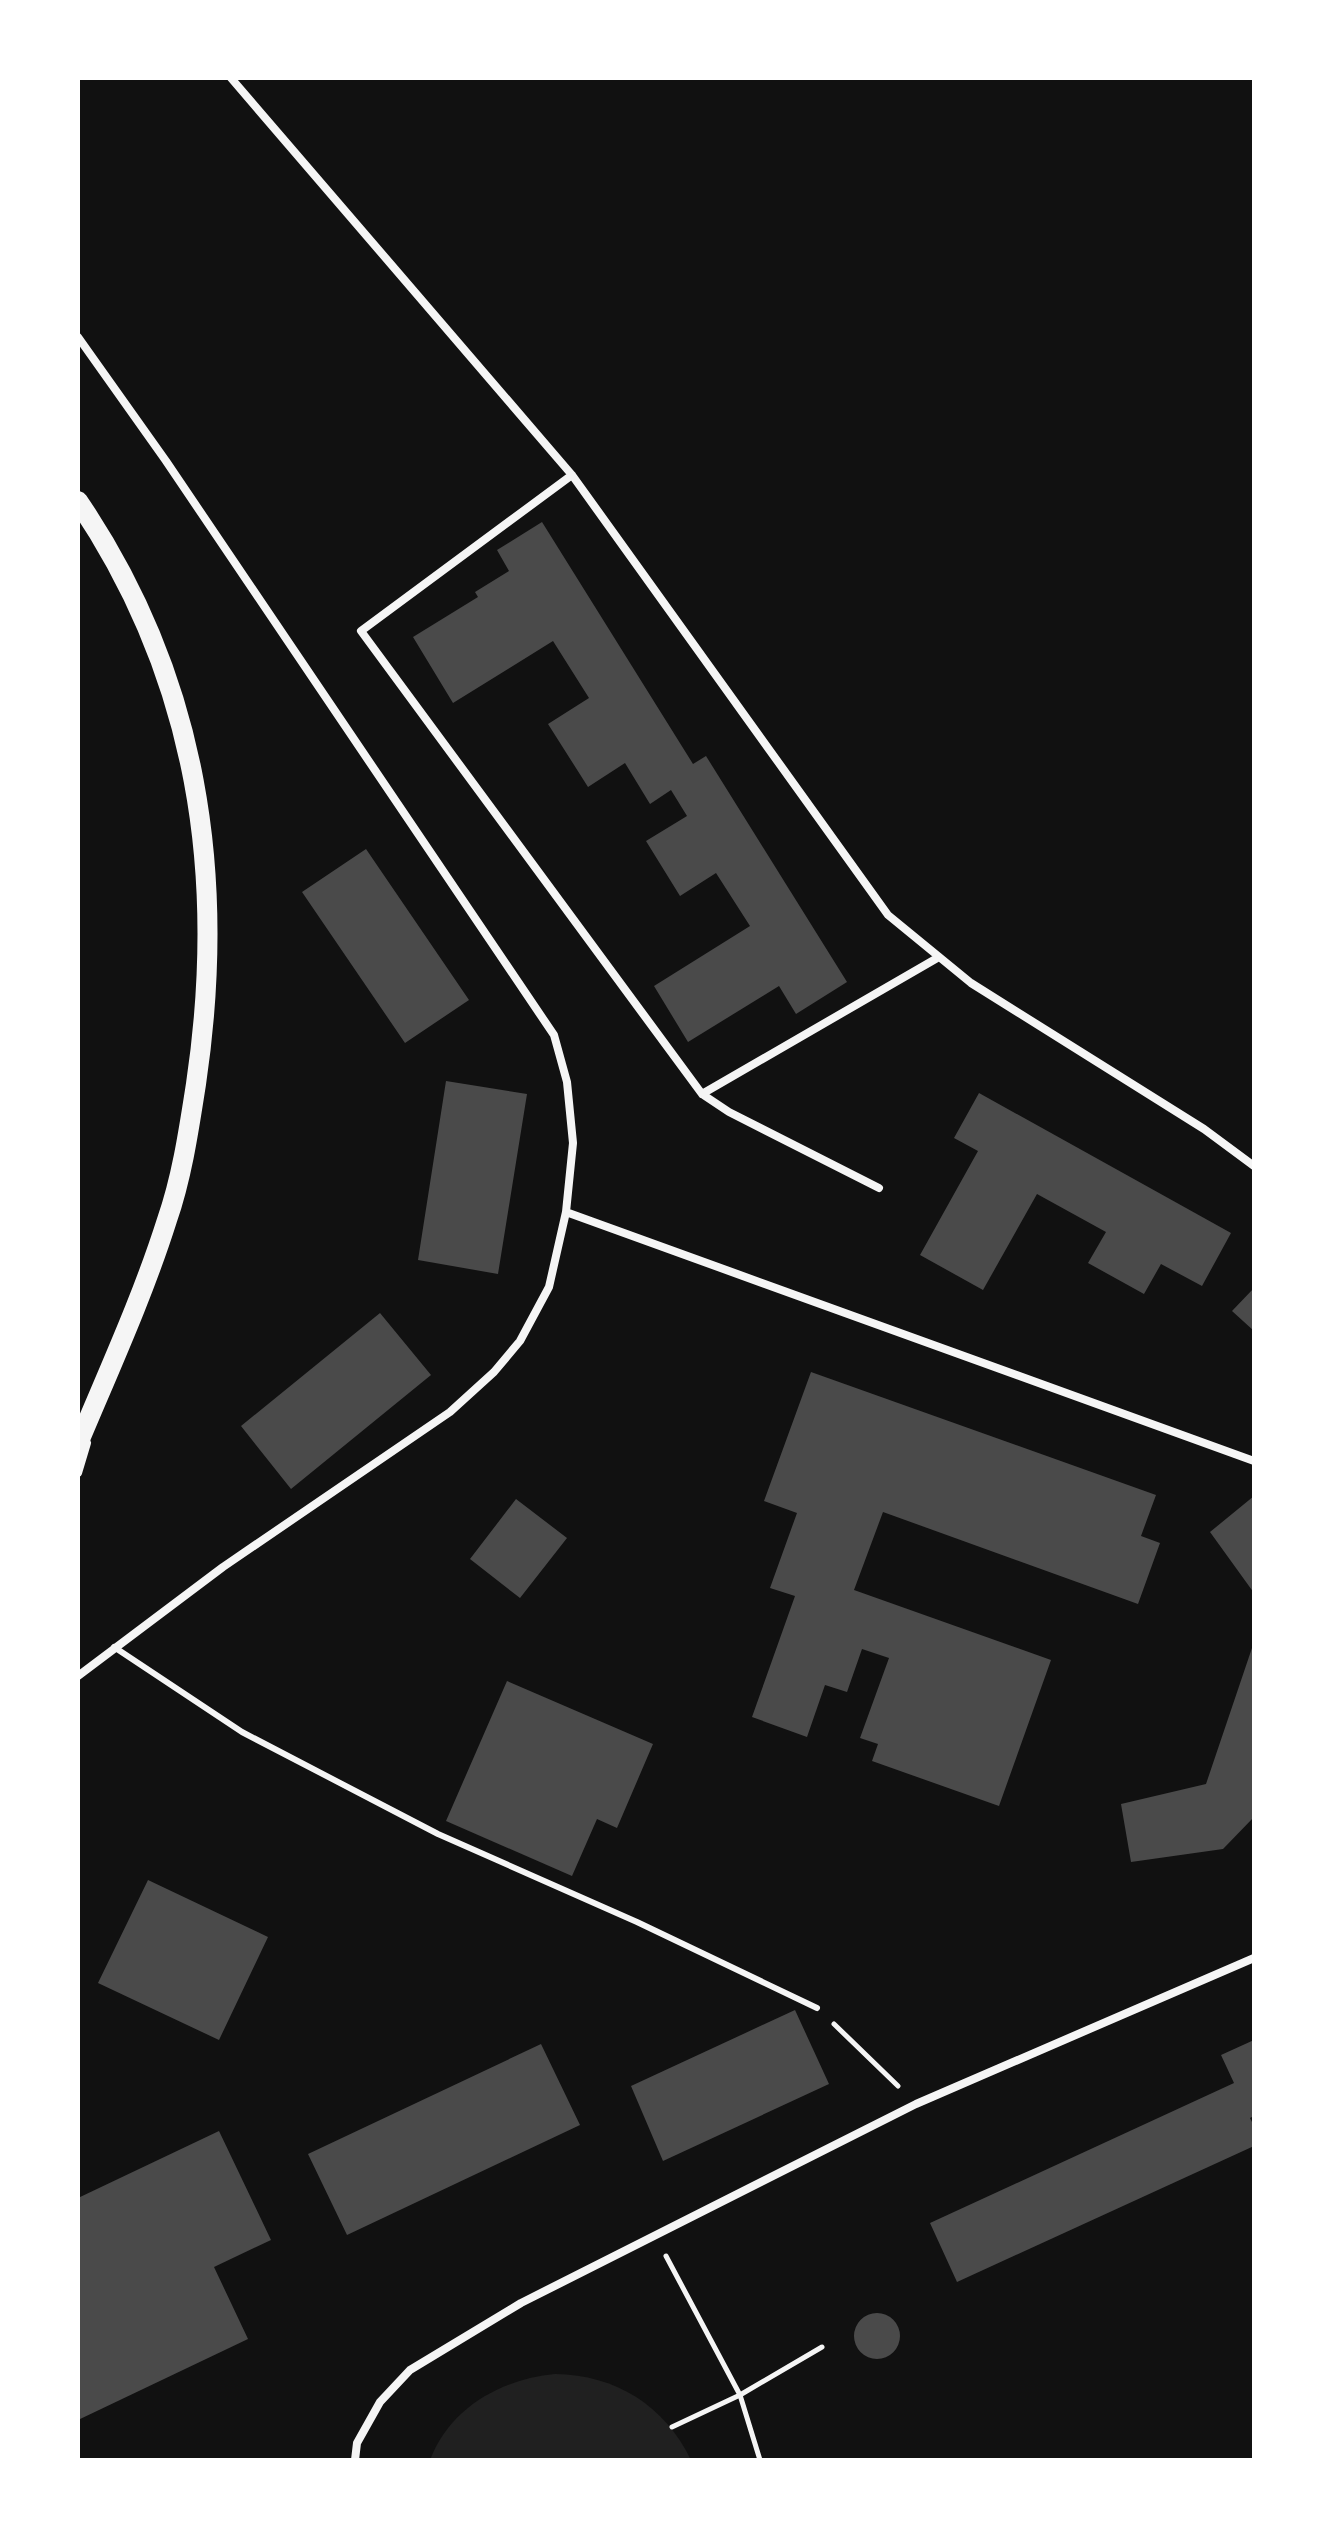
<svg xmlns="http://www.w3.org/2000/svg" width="1332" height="2538" viewBox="0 0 1332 2538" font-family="'DejaVu Sans',sans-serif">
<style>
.green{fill:#202020}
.building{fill:#4a4a4a}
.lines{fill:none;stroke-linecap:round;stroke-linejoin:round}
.path{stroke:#f5f5f5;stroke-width:5}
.service{stroke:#f5f5f5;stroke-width:6}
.minor{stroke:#f5f5f5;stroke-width:8}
.primary{stroke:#f5f5f5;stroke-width:20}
</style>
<rect width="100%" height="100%" fill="#111"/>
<path class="green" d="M 555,2374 C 616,2375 664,2405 691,2460 L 430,2460 C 450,2407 502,2379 555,2374 Z"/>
<path class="building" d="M 542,522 L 693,764 L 706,756 L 847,982 L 796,1014 L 779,986 L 688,1042 L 654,986 L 750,926 L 716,873 L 680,896 L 646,841 L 687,816 L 671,790 L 650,804 L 625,763 L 588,787 L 548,724 L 589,698 L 553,641 L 453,703 L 413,637 L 478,597 L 475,592 L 509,571 L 497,550 Z
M 366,849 L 469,1000 L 405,1043 L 302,892 Z
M 446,1081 L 527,1094 L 498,1274 L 418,1260 Z
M 979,1093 L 1231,1233 L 1202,1286 L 1161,1264 L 1144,1294 L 1088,1263 L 1106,1232 L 1037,1194 L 983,1290 L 920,1255 L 978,1151 L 954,1138 Z
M 1254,1288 L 1254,1331 L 1232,1311 Z
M 380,1313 L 431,1375 L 291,1489 L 241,1426 Z
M 811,1372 L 1156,1495 L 1141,1536 L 1160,1543 L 1138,1604 L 883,1512 L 854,1590 L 1051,1660 L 999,1806 L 872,1761 L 878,1744 L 860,1738 L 889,1658 L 862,1649 L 847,1692 L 825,1685 L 807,1737 L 752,1717 L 795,1596 L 770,1588 L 797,1513 L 764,1501 Z
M 1254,1496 L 1254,1593 L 1210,1532 Z
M 516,1499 L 567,1538 L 520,1598 L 470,1559 Z
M 1253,1645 L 1254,1817 L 1223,1849 L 1131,1862 L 1121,1804 L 1206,1784 Z
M 507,1681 L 653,1744 L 617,1828 L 597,1819 L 572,1876 L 446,1821 Z
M 148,1880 L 268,1937 L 219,2040 L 98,1983 Z
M 795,2010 L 829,2084 L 663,2161 L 631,2086 Z
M 1254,2040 L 1254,2116 L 1250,2118 L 1254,2126 L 1254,2146 L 957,2282 L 930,2223 L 1234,2083 L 1221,2055 Z
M 541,2044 L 580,2125 L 347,2235 L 308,2154 Z
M 219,2131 L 271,2240 L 214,2267 L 248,2339 L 78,2420 L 78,2198 Z
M854 2336a23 23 0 1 1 46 0a23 23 0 1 1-46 0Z"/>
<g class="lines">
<path class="path" d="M 834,2024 L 898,2086
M 666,2256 L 740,2395 L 760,2460
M 672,2427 L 740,2395 L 822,2347"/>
<path class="service" d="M 114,1647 L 242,1732 L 438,1834 L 637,1922 L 817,2008"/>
<path class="minor" d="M 231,78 L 572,475 L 888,915 L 971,983 L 1204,1129 L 1254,1166
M 78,337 L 166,461 L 554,1035 L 567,1082 L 573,1143 L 566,1212 L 549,1287 L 520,1341 L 494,1372 L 450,1412 L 223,1567 L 78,1676
M 572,475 L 361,631 L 702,1094 L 729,1112 L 879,1188
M 702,1094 L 939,957
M 566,1212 L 1254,1461
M 78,1473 L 87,1443
M 355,2460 L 357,2443 L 380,2402 L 410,2370 L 521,2303 L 916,2104 L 1254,1958"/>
<path class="primary" d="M 78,501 C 198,678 227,875 196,1084 C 189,1129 182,1177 167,1220 C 143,1296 109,1370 78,1444"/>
</g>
<rect width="1332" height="2538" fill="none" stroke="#ffffff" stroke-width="160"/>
</svg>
